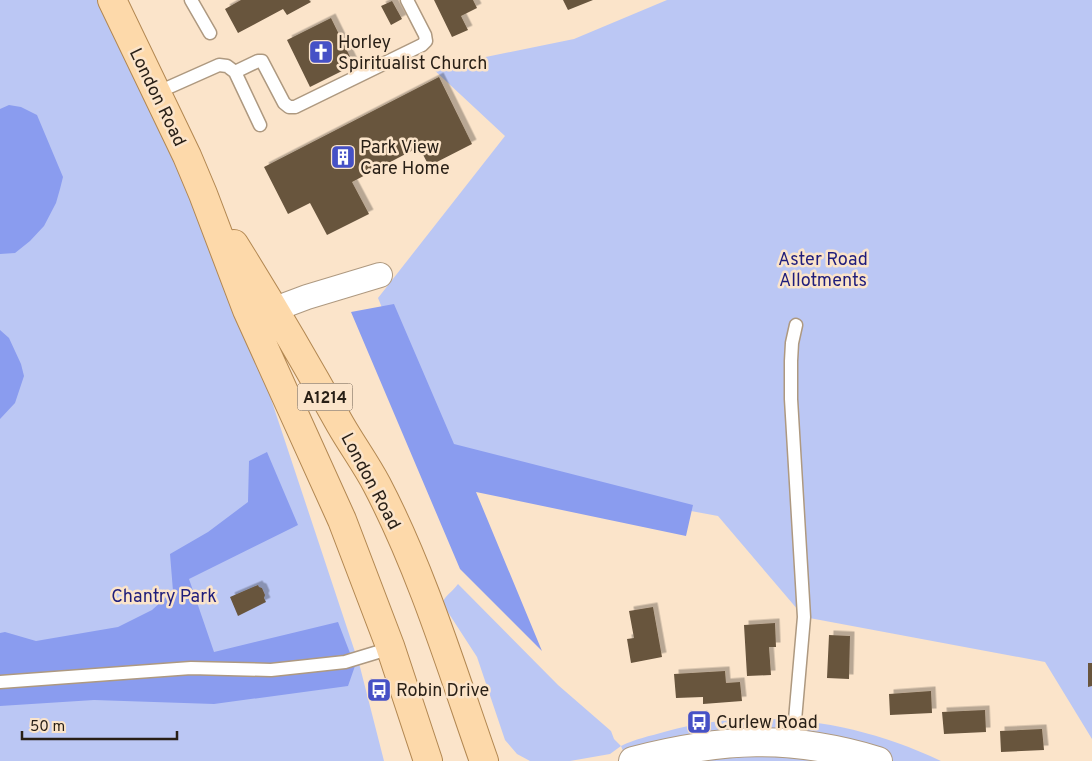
<svg xmlns="http://www.w3.org/2000/svg" width="1092" height="761" viewBox="0 0 1092 761" font-family="Overpass,sans-serif">
<style>
.green{fill:#bbc7f4}
.forest{fill:#8a9cef}
.building{fill:#67543d;filter:url(#shadow)}
.lines{fill:none;stroke-linecap:round;stroke-linejoin:round}
.lane-casing{stroke:#ae9980;stroke-width:15}
.street-casing{stroke:#ae9980;stroke-width:26}
.secondary-casing{stroke:#ae9980;stroke-width:30}
.primary-casing{stroke:#b28751;stroke-width:30}
.lane{stroke:#fff;stroke-width:12}
.street{stroke:#fff;stroke-width:24}
.secondary{stroke:#fff;stroke-width:28}
.primary{stroke:#fdd9aa;stroke-width:28}
.labels{text-anchor:middle;stroke-width:5;stroke-linejoin:round;paint-order:stroke}
.shield{fill:#fbe4ca;stroke:#675a4c;stroke-width:1}
.shield-label{font-size:16px;font-weight:bold;fill:#281f16}
.poi-label{font-size:18px;fill:#281f16;stroke:#fbe4ca;text-anchor:start}
.street-label{font-size:18px;fill:#281f16;stroke:#fbe4ca}
.park-label{font-size:18px;fill:#1f1d7b;stroke:#fbe4ca}
</style>
<defs>
<filter id="shadow"><feDropShadow dx="4.5" dy="-4.5" stdDeviation="0" flood-color="#0004"/></filter>
</defs>
<rect width="100%" height="100%" fill="#fbe4ca"/>
<path class="green" d="M 0,0 L 112,0 L 203,194 L 360,667 L 384,761 L 0,761 Z
M 667,0 L 1092,0 L 1092,739 L 1045,662 L 804,617 L 718,516 L 502,476 L 437,443 L 378,298 L 505,136 L 432,68 L 574,39 Z
M 458,584 L 558,685 L 611,731 L 614,739 L 621,746 C 635,739 650,736 664,732 C 758,706 854,720 941,761 L 627,761 L 621,746 L 610,754 L 570,761 L 530,761 L 517,754 L 505,740 L 477,657 L 442,603 C 446,595 452,592 458,584 Z"/>
<path class="forest" d="M 9,105 L 21,107 L 37,115 L 63,177 L 60,189 L 56,203 L 44,226 L 30,241 L 15,253 L 0,254 L 0,109 Z
M 394,304 L 454,444 L 693,505 L 686,536 L 476,492 L 542,651 L 460,569 L 351,312 Z
M 0,330 L 9,338 L 21,364 L 24,376 L 15,403 L 0,419 Z
M 267,452 L 298,525 L 189,579 L 214,652 L 338,622 L 355,666 L 348,686 L 214,704 L 94,700 L 0,706 L 0,633 L 5,632 L 36,641 L 118,627 L 152,610 L 173,591 L 170,554 L 208,532 L 248,502 L 249,461 Z"/>
<path class="building" d="M 241,0 L 309,0 L 311,2 L 287,15 L 283,9 L 238,33 L 225,9 Z
M 434,0 L 473,0 L 477,8 L 461,16 L 468,30 L 452,37 Z
M 563,0 L 593,0 L 568,10 Z
M 392,1 L 402,19 L 391,25 L 381,6 Z
M 331,18 L 354,65 L 310,87 L 287,40 Z
M 439,77 L 472,144 L 429,166 L 419,147 L 352,182 L 369,214 L 327,235 L 310,203 L 288,214 L 264,167 Z
M 258,585 L 259,587 L 262,588 L 265,595 L 264,598 L 266,602 L 238,616 L 230,597 Z
M 653,607 L 662,657 L 631,663 L 627,639 L 634,638 L 629,611 Z
M 775,623 L 776,647 L 769,647 L 771,675 L 747,676 L 744,625 Z
M 829,635 L 850,636 L 849,679 L 827,678 Z
M 1088,663 L 1092,663 L 1092,686 L 1088,687 Z
M 725,671 L 726,683 L 740,682 L 742,701 L 703,704 L 703,697 L 676,698 L 674,674 Z
M 931,691 L 932,713 L 890,715 L 889,694 Z
M 985,710 L 986,732 L 944,734 L 942,712 Z
M 1042,729 L 1044,750 L 1001,752 L 1000,731 Z"/>
<g class="lines">
<defs>
<path id="lane" d="M 191,0 L 210,33
M 235,72 L 260,125
M 156,93 L 219,65 L 227,66 L 235,72 L 258,61 L 262,61 L 284,103 L 289,107 L 295,107 L 422,45 L 426,41 L 425,35 L 407,0
M 0,682 L 191,668 L 271,670 L 345,662 L 378,652 L 390,646
M 793,743 L 804,617 L 791,399 L 791,361 L 792,343 L 796,325"/>
<path id="street" d="M 275,309 L 307,297 L 380,275"/>
<path id="secondary" d="M 633,761 C 721,738 791,734 878,761"/>
<path id="primary" d="M 112,0 L 187,156 L 203,194 L 247,310 L 342,520 L 390,646 L 428,761
M 234,244 C 271,303 306,363 340,424 C 352,445 366,464 377,485 C 422,571 452,670 484,761"/>
</defs>
<use href="#lane" class="lane-casing"/>
<use href="#street" class="street-casing"/>
<use href="#secondary" class="secondary-casing"/>
<use href="#primary" class="primary-casing"/>
<use href="#lane" class="lane"/>
<use href="#street" class="street"/>
<use href="#secondary" class="secondary"/>
<use href="#primary" class="primary"/>
</g>
<defs>
<symbol id="church-square" viewBox="-11 -11 22 22"><rect x="-9" y="-9" width="18" height="18" rx="4" fill="#4651c6" stroke="#fbe4ca"/><path d="M-1.2-6h2.4v3.5h3.3v2.4h-3.3V6h-2.4V-.1h-3.3v-2.4h3.3Z" fill="#fff"/></symbol>
<symbol id="building-square" viewBox="-11 -11 22 22"><rect x="-9" y="-9" width="18" height="18" rx="4" fill="#4651c6" stroke="#fbe4ca"/><path d="M-4-6H4V6H1V3H-1V6H-4ZM-2.5-4.3h1.7v1.8h-1.7ZM.8-4.3h1.7v1.8H.8ZM-2.5-1h1.7V.8h-1.7ZM.8-1h1.7V.8H.8Z" fill="#fff"/></symbol>
<symbol id="bus-square" viewBox="-11 -11 22 22"><rect x="-9" y="-9" width="18" height="18" rx="4" fill="#4651c6" stroke="#fbe4ca"/><path d="M-5-6H5V4H4V6H2V4H-2V6H-4V4H-5ZM-3.5-4V0h7V-4ZM-3.5 1.2v1.5H-2V1.2ZM2 1.2v1.5H3.5V1.2Z" fill="#fff"/></symbol>
</defs>
<g fill-rule="evenodd">
<use href="#church-square" x="307" y="38" width="28" height="28"/>
<use href="#building-square" x="329" y="143" width="28" height="28"/>
<use href="#bus-square" x="365" y="676" width="28" height="28"/>
<use href="#bus-square" x="685" y="708" width="28" height="28"/>
</g>
<g class="labels">
<rect class="shield" x="297.5" y="383.5" width="55" height="27" rx="4"/>
<g class="shield-label">
<text x="325" y="403">A1214</text>
</g>
<g class="poi-label">
<text x="338" y="48">Horley<tspan x="338" dy="21">Spiritualist Church</tspan></text>
<text x="360" y="153">Park View<tspan x="360" dy="21">Care Home</tspan></text>
<text x="396" y="696">Robin Drive</text>
<text x="716" y="728">Curlew Road</text>
</g>
<g class="street-label">
<text transform="translate(158 97) rotate(64)" y="6">London Road</text>
<text transform="translate(371 481) rotate(62)" y="6">London Road</text>
</g>
<g class="park-label">
<text x="823" y="265">Aster Road<tspan x="823" dy="21">Allotments</tspan></text>
<text x="164" y="602">Chantry Park</text>
</g>
</g>
<path d="M22 731v8h155v-8" fill="none" stroke="#281f16" stroke-width="2.5"/>
<text x="30" y="731" font-size="15" fill="#281f16" stroke="#fbe4ca" stroke-width="4" paint-order="stroke">50 m</text>
</svg>
